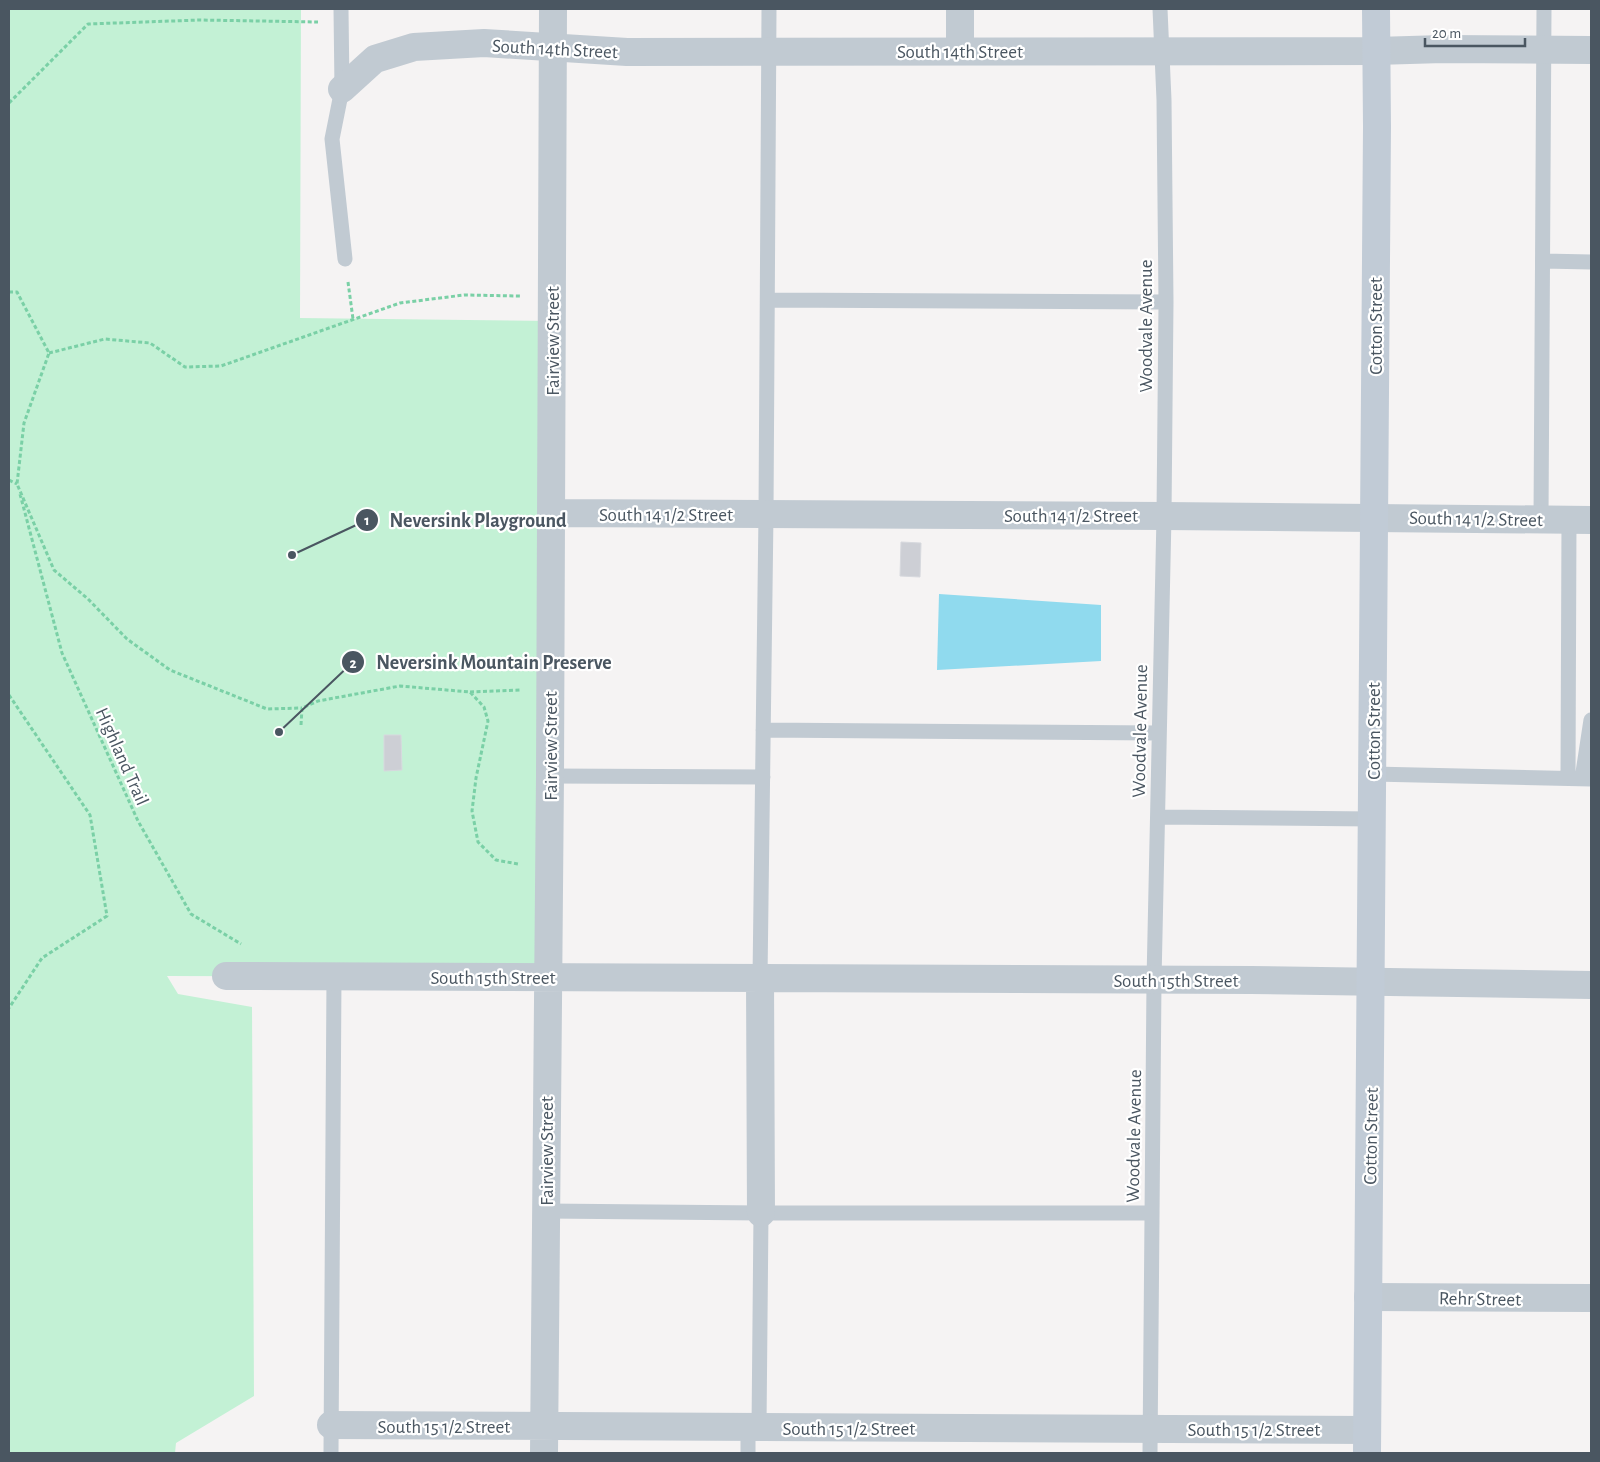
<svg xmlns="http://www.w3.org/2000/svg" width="1600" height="1462" viewBox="0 0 1600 1462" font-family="'Alegreya Sans',sans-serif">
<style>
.green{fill:#c3f1d5}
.water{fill:#90daee}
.building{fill:#cdcfd5;stroke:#d7d9de}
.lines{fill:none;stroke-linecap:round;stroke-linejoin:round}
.path{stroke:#7ad0a6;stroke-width:3;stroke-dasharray:4 2.5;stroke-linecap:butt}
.lane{stroke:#c1cad2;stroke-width:15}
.street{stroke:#c1cad2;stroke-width:28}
.secondary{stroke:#c1cbd6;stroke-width:28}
.labels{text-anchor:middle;stroke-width:4.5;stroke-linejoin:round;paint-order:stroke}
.street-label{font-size:19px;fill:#4a5661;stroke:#fff}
.leader{fill:none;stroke:#4a5661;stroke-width:2}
.callout-dot{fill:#4a5661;stroke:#fff;stroke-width:2}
.mark-label{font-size:15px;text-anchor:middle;font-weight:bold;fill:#fff}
.callout-label{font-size:20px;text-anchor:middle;font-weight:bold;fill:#4a5661;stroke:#fff;stroke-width:4.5;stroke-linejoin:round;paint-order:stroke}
</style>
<rect width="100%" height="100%" fill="#f5f3f3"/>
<path class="green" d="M 9,9 L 301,9 L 300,318 L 552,321 L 547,977 L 167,976 L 178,994 L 252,1007 L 254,1396 L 176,1443 L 175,1453 L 9,1453 Z"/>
<path class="water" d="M 939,594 L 1101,605 L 1101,661 L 937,670 Z"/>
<path class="building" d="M 901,542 L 921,543 L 920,577 L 900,576 Z
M 384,735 L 401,735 L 402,770 L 384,771 Z"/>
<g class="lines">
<path class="path" d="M 9,103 L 88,24 L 200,20 L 318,22
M 348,282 L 353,319
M 9,292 L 17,292 L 49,353 L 24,423 L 17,484 L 54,570 L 88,599 L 127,639 L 170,670 L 267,709 L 302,708
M 49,353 L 105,339 L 150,343 L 185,367 L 221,366 L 400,303 L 464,295 L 520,296
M 9,480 L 17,484
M 20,494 L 62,653 L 138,821 L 191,914 L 241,944
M 470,692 L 520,690
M 9,695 L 90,815 L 107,916 L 42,958 L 9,1008
M 301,725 L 302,708 L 318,701 L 400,686 L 470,692 L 484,707 L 488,721 L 476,778 L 472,811 L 478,842 L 496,860 L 518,864"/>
<path class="lane" d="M 341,9 L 342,89 L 332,139 L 345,259
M 1543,261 L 1591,262
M 768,300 L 1166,302
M 1541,519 L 1544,9
M 763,730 L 1159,733
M 1373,774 L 1591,779
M 550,776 L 763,777
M 1568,778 L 1569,519
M 1582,779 L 1591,720
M 1158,817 L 1373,819
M 760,978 L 766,514 L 769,9
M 546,1211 L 761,1213 L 1152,1213
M 759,1428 L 761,1213
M 331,1453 L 334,976
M 748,1453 L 748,1428
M 1150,1453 L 1154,981 L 1164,516 L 1166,302 L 1164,100 L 1160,9"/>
<path class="street" d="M 960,9 L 960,51
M 342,89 L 375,59 L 414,47 L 484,43 L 627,52 L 1376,51 L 1443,49 L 1591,50
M 551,513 L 1164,516 L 1591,520
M 226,976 L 1251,980 L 1591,985
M 760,978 L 761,1213
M 1368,1297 L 1591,1298
M 331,1425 L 1367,1430
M 544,1453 L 550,776 L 553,9"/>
<path class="secondary" d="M 1367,1453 L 1377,127 L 1376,9"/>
</g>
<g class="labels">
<g class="street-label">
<text transform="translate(555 48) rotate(3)" y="7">South 14th Street</text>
<text x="960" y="58">South 14th Street</text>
<text transform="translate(1145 326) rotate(-90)" y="7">Woodvale Avenue</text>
<text transform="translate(1375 326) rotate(-90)" y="7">Cotton Street</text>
<text transform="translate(552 341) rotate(-90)" y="7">Fairview Street</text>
<text x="666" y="521">South 14 1/2 Street</text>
<text x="1071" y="522">South 14 1/2 Street</text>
<text transform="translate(1476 518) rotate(1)" y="7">South 14 1/2 Street</text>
<text transform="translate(1139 731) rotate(-89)" y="7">Woodvale Avenue</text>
<text transform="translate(1373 731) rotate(-90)" y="7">Cotton Street</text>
<text transform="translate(550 746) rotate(-90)" y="7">Fairview Street</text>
<text transform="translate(123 756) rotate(66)" y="7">Highland Trail</text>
<text x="493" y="984">South 15th Street</text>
<text x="1176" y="987">South 15th Street</text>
<text transform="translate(1133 1136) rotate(-89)" y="7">Woodvale Avenue</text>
<text transform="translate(1370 1136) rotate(-89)" y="7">Cotton Street</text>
<text transform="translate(546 1151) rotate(-90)" y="7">Fairview Street</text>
<text transform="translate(1480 1298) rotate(1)" y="7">Rehr Street</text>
<text x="444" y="1433">South 15 1/2 Street</text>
<text x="849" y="1435">South 15 1/2 Street</text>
<text x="1254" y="1436">South 15 1/2 Street</text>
</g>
</g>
<path class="leader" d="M292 555L367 520M279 732L353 662"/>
<g class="callout-dot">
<circle cx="292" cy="555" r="5"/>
<circle cx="279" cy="732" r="5"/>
<circle cx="367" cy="520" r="12"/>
<circle cx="353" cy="662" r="12"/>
</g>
<g class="mark-label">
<text x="367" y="525">1</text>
<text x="353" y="668">2</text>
</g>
<g class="callout-label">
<text x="478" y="527">Neversink Playground</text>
<text x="494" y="669">Neversink Mountain Preserve</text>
</g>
<rect width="1600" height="1462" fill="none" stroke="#4a5661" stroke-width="20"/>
<path d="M1425 38v8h100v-8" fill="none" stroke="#4a5661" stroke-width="2.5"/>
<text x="1432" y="38" font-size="15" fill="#4a5661" stroke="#ffffff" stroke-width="4" paint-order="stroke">20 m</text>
</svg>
